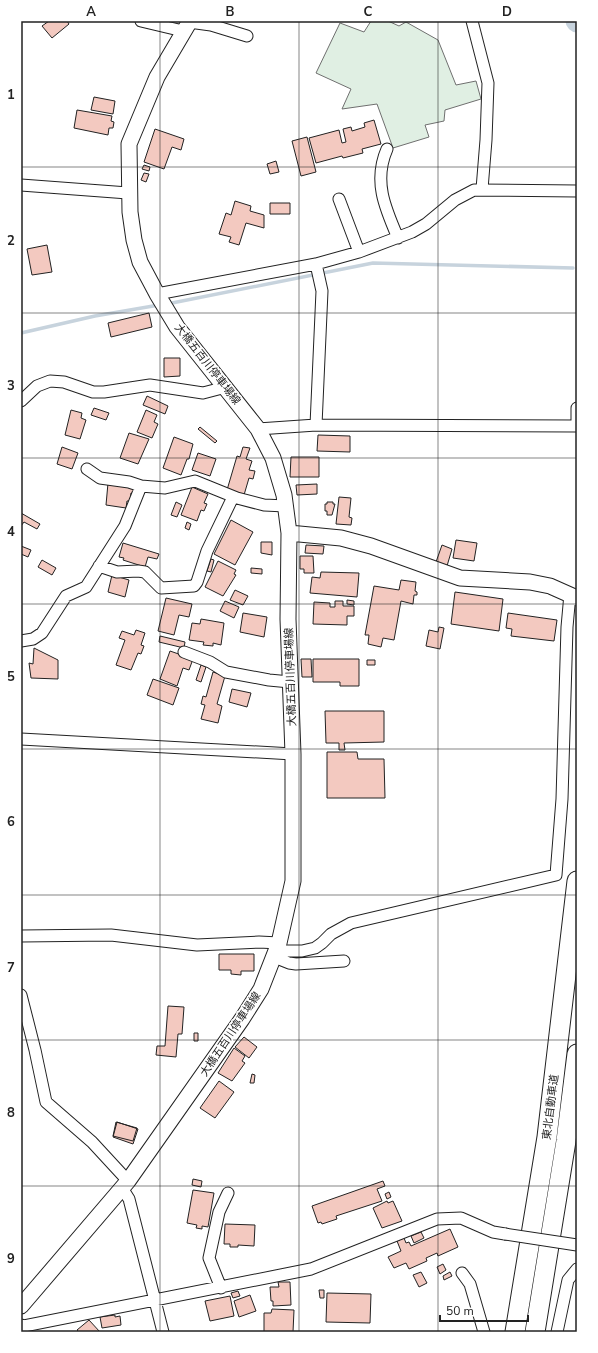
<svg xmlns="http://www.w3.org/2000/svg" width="598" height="1353" viewBox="0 0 598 1353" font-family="'Nunito Sans','Noto Sans JP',sans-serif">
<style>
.green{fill:#e0efe3;stroke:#6f6f6f}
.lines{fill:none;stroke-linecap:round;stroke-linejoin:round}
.stream{stroke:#c7d3dd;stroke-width:3.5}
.river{stroke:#c7d3dd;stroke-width:21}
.building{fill:#f3c9c0;stroke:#222}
.street-casing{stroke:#222;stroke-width:13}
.secondary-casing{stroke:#222;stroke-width:17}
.highway-casing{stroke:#222;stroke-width:21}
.street{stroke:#fff;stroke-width:11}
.secondary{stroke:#fff;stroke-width:15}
.highway{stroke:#fff;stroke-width:19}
.street-bridge-casing{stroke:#222;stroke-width:13;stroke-linecap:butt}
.street-bridge{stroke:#fff;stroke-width:11}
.grid{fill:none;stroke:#222;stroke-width:1;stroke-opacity:0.55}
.labels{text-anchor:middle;stroke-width:3;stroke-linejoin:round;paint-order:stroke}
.street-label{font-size:11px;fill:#222;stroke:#fff}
.neatline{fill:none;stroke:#222;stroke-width:1.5}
.grid-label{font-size:13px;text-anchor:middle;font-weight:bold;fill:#222}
</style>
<rect width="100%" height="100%" fill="#fff"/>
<path class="green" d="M 371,21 L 388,21 L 399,26 L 406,22 L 438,40 L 456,85 L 476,81 L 481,99 L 445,110 L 444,121 L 425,125 L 429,137 L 393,148 L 377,104 L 342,109 L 351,89 L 316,73 L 340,23 L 364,32 Z"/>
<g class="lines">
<path class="stream" d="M 167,304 L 373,263 L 573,268
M 21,333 L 95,316 L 159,305"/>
<path class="river" d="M 576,21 L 577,22"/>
</g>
<path class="building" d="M 49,21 L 67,21 L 69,24 L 52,38 L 42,26 Z
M 94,97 L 115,101 L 113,114 L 91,110 Z
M 77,110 L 112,116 L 111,121 L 114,122 L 113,128 L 109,128 L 108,135 L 74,128 Z
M 374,120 L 381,144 L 362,149 L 363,153 L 343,158 L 342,156 L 316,163 L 309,138 L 339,130 L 342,143 L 346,142 L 343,129 L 351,127 L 352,131 L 365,127 L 364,123 Z
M 155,129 L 184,139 L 181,150 L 172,147 L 164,169 L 144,162 Z
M 307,137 L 316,172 L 301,176 L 292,141 Z
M 276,161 L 279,172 L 270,174 L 267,164 Z
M 144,165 L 150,167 L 149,171 L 142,169 Z
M 144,173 L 149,174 L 146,182 L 141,180 Z
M 235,201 L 251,206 L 250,211 L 264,215 L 264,228 L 246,223 L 239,245 L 229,242 L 231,237 L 219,234 L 226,213 L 231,215 Z
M 270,203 L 290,203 L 290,214 L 270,214 Z
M 47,245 L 52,272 L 32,275 L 27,249 Z
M 149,313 L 152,327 L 111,337 L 108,323 Z
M 164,358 L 180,358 L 180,376 L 164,377 Z
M 147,396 L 168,406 L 165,414 L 143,405 Z
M 94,408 L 109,413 L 106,420 L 91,415 Z
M 71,410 L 82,413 L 81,418 L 86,420 L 80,439 L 65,435 Z
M 146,410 L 157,415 L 154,422 L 158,424 L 152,438 L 137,432 Z
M 200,427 L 217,441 L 215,443 L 198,429 Z
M 129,433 L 149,439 L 138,464 L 120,458 Z
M 318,435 L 350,436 L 350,452 L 317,451 Z
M 174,437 L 193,444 L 189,459 L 187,459 L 181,475 L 163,468 Z
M 62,447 L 78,453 L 72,469 L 57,464 Z
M 243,447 L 250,448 L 246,459 L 252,461 L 249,470 L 255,471 L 253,479 L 249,478 L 244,495 L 227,490 L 237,456 L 240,457 Z
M 198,453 L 216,459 L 210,476 L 192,470 Z
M 291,457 L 319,457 L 319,477 L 290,477 Z
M 108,483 L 135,486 L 134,494 L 131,493 L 130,501 L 127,501 L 126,508 L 106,505 Z
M 317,484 L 317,494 L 297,495 L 296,485 Z
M 192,487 L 208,494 L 204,503 L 207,504 L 204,511 L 201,510 L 197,521 L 181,515 Z
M 339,497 L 351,498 L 349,517 L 352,518 L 351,525 L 336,524 Z
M 176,502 L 182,505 L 177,517 L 171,515 Z
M 327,502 L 333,502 L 333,504 L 335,504 L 332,515 L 327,515 L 327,511 L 325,511 L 325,504 L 327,504 Z
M 21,513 L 40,524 L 37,529 L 24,522 L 21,526 Z
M 231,520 L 253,532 L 235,565 L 214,554 Z
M 187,522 L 191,524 L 189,530 L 185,528 Z
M 456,540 L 477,543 L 474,561 L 453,558 Z
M 261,542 L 272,542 L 272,555 L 261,553 Z
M 21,543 L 21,546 L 31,550 L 28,557 L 21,554 Z
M 123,543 L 159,554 L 157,559 L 148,557 L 145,567 L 123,560 L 124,558 L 119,557 Z
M 306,545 L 324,546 L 323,554 L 305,553 Z
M 442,545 L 452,549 L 447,566 L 436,562 Z
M 300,556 L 313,556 L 314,573 L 304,573 L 304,569 L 300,569 Z
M 211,559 L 214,560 L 211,572 L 207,571 Z
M 42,560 L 56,568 L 52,575 L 38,567 Z
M 218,561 L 236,570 L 234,574 L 236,575 L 223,596 L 205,587 Z
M 251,568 L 262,569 L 262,574 L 251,573 Z
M 321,572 L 359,573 L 357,597 L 310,593 L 312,577 L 320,578 Z
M 112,575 L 129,580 L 125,597 L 108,592 Z
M 401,580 L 416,582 L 415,591 L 417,592 L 417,595 L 414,595 L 413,604 L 401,601 L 394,640 L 383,638 L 381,647 L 368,644 L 369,635 L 365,635 L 374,586 L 399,590 Z
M 235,590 L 248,596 L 243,605 L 230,600 Z
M 455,592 L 503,599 L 499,631 L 451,624 Z
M 166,598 L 192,604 L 189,617 L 179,615 L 174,635 L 158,631 Z
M 347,600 L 354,601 L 354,605 L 347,604 Z
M 225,601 L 239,607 L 234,618 L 220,611 Z
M 335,601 L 343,601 L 343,606 L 354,606 L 354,616 L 347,616 L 347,625 L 313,624 L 314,602 L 330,603 L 330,607 L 335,607 Z
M 243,613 L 267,617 L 264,637 L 240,632 Z
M 508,613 L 557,620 L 554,641 L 511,636 L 512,629 L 506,628 Z
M 201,619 L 224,623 L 221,645 L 213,643 L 213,646 L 203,645 L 204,642 L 189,640 L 192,623 L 200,624 Z
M 439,627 L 444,628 L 440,649 L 426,646 L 429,630 L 438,632 Z
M 136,630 L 145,633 L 141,645 L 144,646 L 141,654 L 138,653 L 131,670 L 116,665 L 125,640 L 119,638 L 122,631 L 134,635 Z
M 160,636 L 185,642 L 184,648 L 159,642 Z
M 34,648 L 58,660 L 58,679 L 31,678 L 29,663 L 33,664 Z
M 170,651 L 193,659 L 189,670 L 183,668 L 177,686 L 160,679 Z
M 301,659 L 311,659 L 312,677 L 302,677 Z
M 313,659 L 359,659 L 359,686 L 340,686 L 340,682 L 313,682 Z
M 367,660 L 375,660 L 375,665 L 367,665 Z
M 201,665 L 206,667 L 201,682 L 196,680 Z
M 213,672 L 225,676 L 217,704 L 222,706 L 218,723 L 201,719 L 205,705 L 201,704 L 203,696 L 206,697 Z
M 153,679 L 179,688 L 173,705 L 147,695 Z
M 232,689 L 251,693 L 247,707 L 229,702 Z
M 325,711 L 384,711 L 384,742 L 344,743 L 345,750 L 339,750 L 339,743 L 326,743 Z
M 327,752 L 357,752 L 358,759 L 384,759 L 385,798 L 327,798 Z
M 219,954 L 254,954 L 254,971 L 241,971 L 241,975 L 231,974 L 231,970 L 219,970 Z
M 168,1006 L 184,1007 L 182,1034 L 178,1034 L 176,1057 L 156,1055 L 157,1046 L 165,1046 Z
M 194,1033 L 198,1033 L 198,1041 L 194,1041 Z
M 244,1037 L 257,1047 L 249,1058 L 235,1047 Z
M 234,1048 L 245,1056 L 242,1061 L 245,1063 L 232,1081 L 218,1073 Z
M 252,1074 L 255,1075 L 254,1083 L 250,1083 Z
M 219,1081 L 234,1092 L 215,1118 L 200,1108 Z
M 116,1122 L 137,1128 L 133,1141 L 113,1136 Z
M 117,1122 L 138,1129 L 133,1144 L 113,1137 Z
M 193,1179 L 202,1181 L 201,1187 L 192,1185 Z
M 383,1181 L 385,1186 L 377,1189 L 382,1201 L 336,1216 L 337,1219 L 322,1224 L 321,1222 L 318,1223 L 312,1206 Z
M 193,1190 L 214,1193 L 208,1227 L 202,1226 L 202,1229 L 196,1228 L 197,1225 L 187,1223 Z
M 389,1192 L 391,1197 L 387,1199 L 385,1194 Z
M 387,1201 L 388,1203 L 393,1201 L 402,1221 L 382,1228 L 373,1208 Z
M 225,1224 L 255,1225 L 254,1246 L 238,1245 L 238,1247 L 230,1247 L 230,1244 L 224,1244 Z
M 450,1229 L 458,1247 L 438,1256 L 437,1253 L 426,1258 L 427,1261 L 409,1269 L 406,1263 L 394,1268 L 388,1257 L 401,1251 L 397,1241 L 404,1238 L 406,1243 L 409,1242 L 411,1246 Z
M 421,1232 L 424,1238 L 414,1243 L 411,1236 Z
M 443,1264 L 446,1270 L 440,1274 L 437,1267 Z
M 421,1272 L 427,1283 L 419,1287 L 413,1275 Z
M 450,1272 L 452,1276 L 444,1280 L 443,1276 Z
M 278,1282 L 290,1282 L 291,1305 L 273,1306 L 273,1301 L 271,1301 L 270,1287 L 279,1287 Z
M 319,1290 L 324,1290 L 324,1298 L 320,1298 Z
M 238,1291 L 240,1296 L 233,1298 L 231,1293 Z
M 327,1293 L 371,1294 L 370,1323 L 326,1322 Z
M 250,1295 L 256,1311 L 239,1317 L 234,1301 Z
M 230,1296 L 234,1316 L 210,1321 L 205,1301 Z
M 272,1309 L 294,1310 L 293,1332 L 264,1332 L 264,1313 L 271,1313 Z
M 115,1315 L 115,1317 L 120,1316 L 121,1325 L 102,1328 L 100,1317 Z
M 89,1320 L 100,1332 L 79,1332 L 77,1330 Z"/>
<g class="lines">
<defs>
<path id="street" d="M 141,21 L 183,31
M 472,21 L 488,83 L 486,140 L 482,189
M 189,22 L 211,25 L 247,36
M 387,149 C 373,181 385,208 398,238
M 21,185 L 128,193
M 339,199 L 359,252
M 157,294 L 316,264 L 359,252 L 412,232 L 426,224 L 455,200 L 474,190 L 577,191
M 21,401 L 37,386 L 50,381 L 64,382 L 93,392 L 104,392 L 150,385 L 203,393 L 226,387
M 316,425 L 322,291 L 316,264
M 258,429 L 316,425 L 577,426 L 577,408
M 87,469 L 100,478 L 129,482 L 141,486
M 99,566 L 117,572 L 138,571 L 145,572 L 161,588 L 194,586 L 197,582 L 207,551 L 233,497
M 21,641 L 33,639 L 42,633 L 66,596 L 86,587 L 125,526 L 141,486 L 165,488 L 195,481 L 237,498 L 264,505 L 286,506
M 184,652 L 210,662 L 226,672 L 269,680 L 290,682
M 21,739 L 293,754
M 21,936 L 111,935 L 197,945 L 259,942 L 279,943
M 276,951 L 302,951 L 315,948 L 322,943 L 331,934 L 351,923 L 556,875 L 562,799 L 567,627 L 570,594
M 274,957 L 289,963 L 296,964 L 344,961
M 21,995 L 35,1050 L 46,1102 L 92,1142 L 128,1181
M 122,1188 L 129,1199 L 163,1332
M 462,1273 L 470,1284 L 484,1332
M 221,1288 L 209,1258 L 219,1212 L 228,1193
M 21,1325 L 24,1326 L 311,1269 L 437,1219 L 461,1218 L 493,1232 L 505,1234
M 557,1332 L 568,1280 L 577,1269"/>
<path id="secondary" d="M 289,533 L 341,538 L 371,546 L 460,578 L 530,582 L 550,586 L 577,598
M 21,1306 L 128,1181 L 242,1019 L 261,989 L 279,943 L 293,881 L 293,754 L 288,619 L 289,533 L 284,495 L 273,458 L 258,429 L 177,327 L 157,294 L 140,262 L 134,240 L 130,212 L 129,144 L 157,77 L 190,21"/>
<path id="highway" d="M 515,1332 L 547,1137 L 577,881
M 535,1332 L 566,1141 L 577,1054"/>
</defs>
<use href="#street" class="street-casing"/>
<use href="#secondary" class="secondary-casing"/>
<use href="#highway" class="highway-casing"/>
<use href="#street" class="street"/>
<use href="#secondary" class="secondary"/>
<use href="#highway" class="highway"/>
<defs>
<path id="street-bridge" d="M 505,1234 L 577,1245"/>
</defs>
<use href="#street-bridge" class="street-bridge-casing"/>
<use href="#street-bridge" class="street-bridge"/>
</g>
<path class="grid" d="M 160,21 L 160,1332M 299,21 L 299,1332M 438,21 L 438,1332M 21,167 L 577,167M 21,313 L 577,313M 21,458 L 577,458M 21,604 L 577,604M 21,749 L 577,749M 21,895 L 577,895M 21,1040 L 577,1040M 21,1186 L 577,1186"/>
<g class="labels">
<g class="street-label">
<text transform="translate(208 364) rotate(52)" y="4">大橋五百川停車場線</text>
<text transform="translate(290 677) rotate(-92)" y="4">大橋五百川停車場線</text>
<text transform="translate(230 1034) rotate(-56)" y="4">大橋五百川停車場線</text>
<text transform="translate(550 1107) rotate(-83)" y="4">東北自動車道</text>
</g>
</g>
<rect width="598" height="1353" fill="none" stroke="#ffffff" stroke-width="44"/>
<path d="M440 1315v6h88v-6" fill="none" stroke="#222222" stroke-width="2"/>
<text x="446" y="1315" font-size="12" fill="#222222" stroke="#ffffff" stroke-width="3" paint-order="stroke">50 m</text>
<rect x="22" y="22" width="554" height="1309" class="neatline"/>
<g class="grid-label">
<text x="91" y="16">A</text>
<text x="230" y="16">B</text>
<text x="368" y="16">C</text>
<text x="507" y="16">D</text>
<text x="11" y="99">1</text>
<text x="11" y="245">2</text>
<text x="11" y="390">3</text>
<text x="11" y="536">4</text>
<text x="11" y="681">5</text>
<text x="11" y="826">6</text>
<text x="11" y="972">7</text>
<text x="11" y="1117">8</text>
<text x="11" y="1263">9</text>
</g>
</svg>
